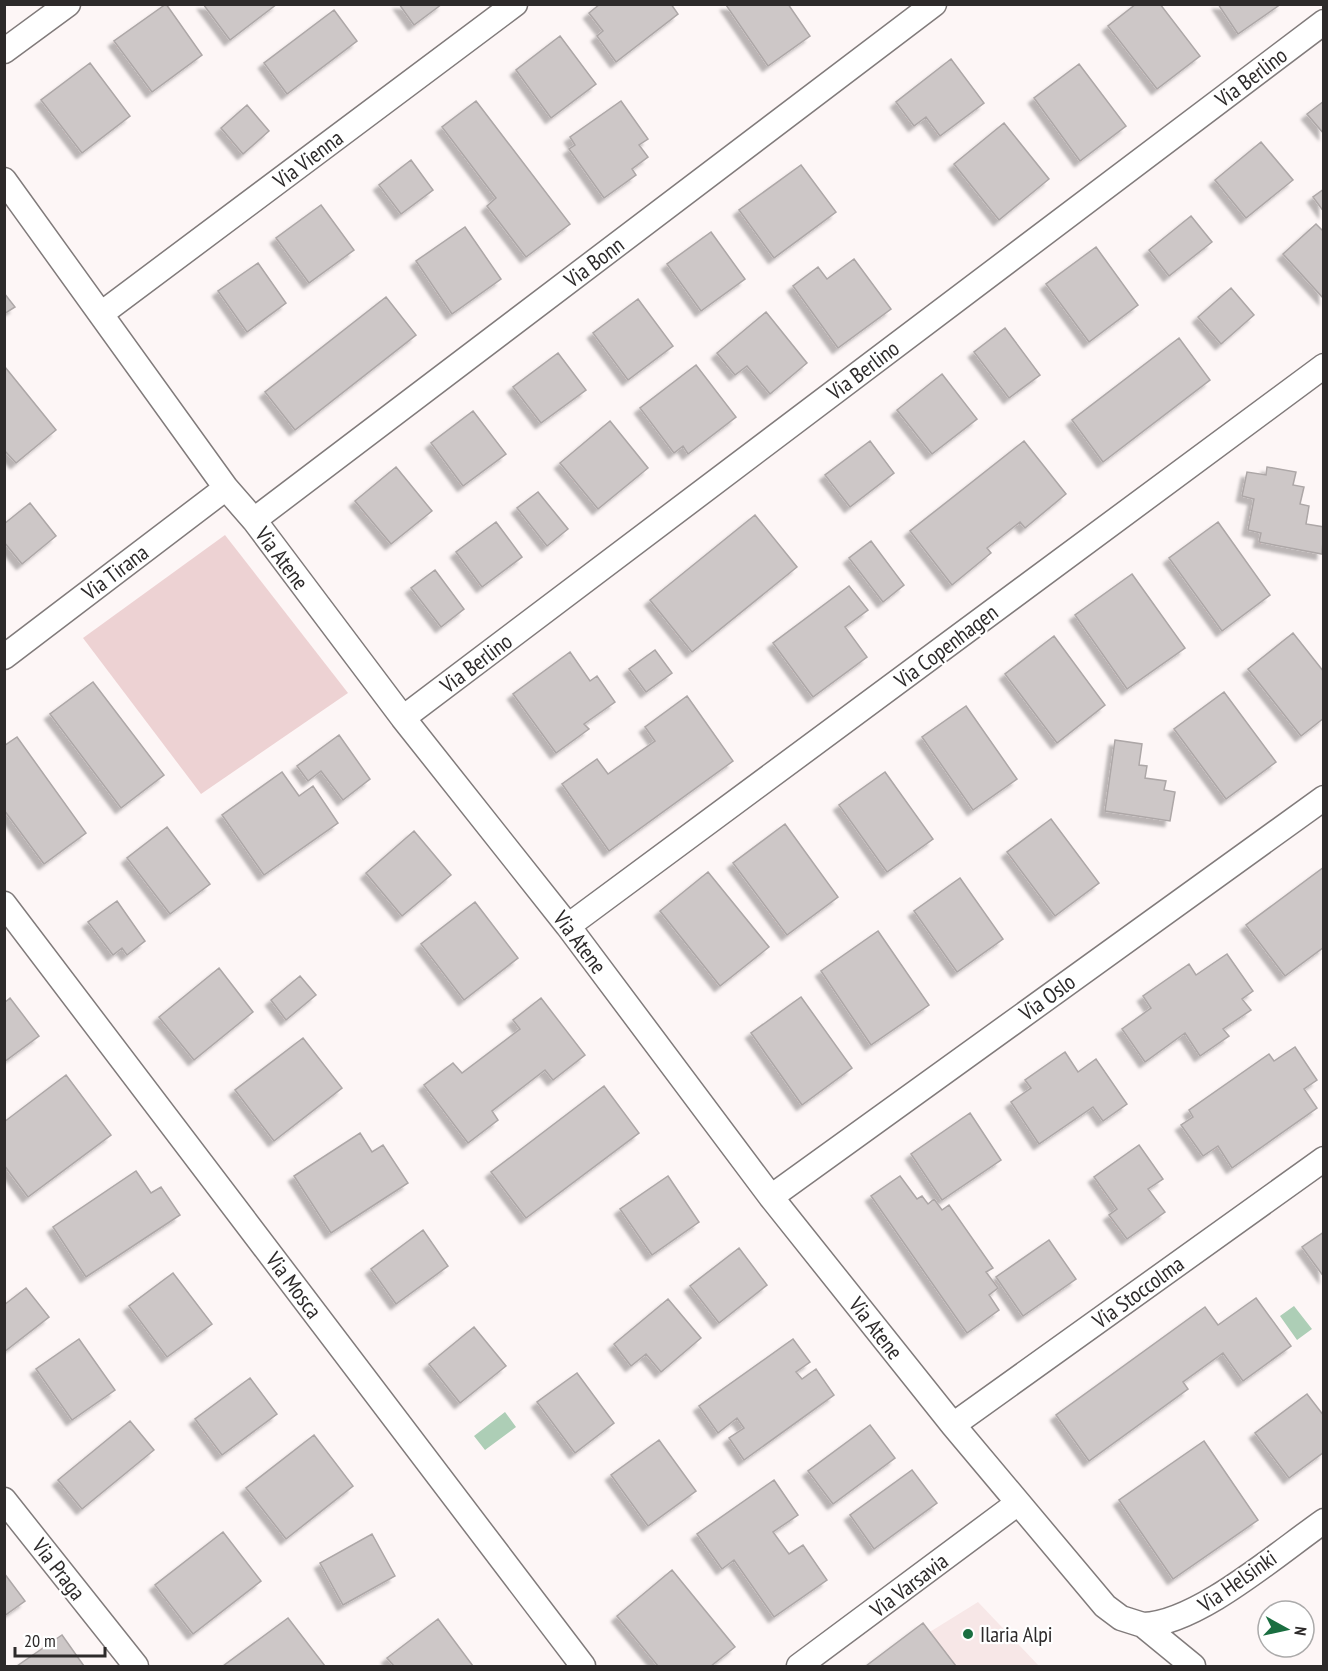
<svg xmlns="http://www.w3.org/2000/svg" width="1328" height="1671" viewBox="0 0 1328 1671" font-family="'PT Sans Narrow',sans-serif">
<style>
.built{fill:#f7e7e7}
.green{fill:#edd2d3}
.water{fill:#adceb6}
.building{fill:#cdc7c7;stroke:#ada7a7;stroke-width:1.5;filter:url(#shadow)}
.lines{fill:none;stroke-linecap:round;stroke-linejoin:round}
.minor-casing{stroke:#817b7b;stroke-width:27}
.minor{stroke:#fff;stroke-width:24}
.poi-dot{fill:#1a6e40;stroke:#fff;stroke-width:2}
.labels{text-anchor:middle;stroke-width:4.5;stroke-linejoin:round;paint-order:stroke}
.street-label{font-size:22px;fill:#2d2a2a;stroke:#fff}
.poi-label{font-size:22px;fill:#2d2a2a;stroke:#fff;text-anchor:start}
</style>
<defs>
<filter id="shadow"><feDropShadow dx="-5.5" dy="5.5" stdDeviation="1.5" flood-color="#0004"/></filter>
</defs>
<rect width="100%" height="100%" fill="#fdf6f6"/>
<path class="built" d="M 978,1602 L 1039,1666 L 875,1666 Z"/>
<path class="green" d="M 225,535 L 348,693 L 201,794 L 83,638 Z"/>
<path class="water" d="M 1294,1306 L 1312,1329 L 1297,1340 L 1280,1316 Z
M 505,1412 L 516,1427 L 485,1450 L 474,1436 Z"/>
<path class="building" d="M 166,4 L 202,55 L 152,92 L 114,41 Z
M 203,4 L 277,4 L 230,40 Z
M 399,4 L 442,4 L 414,25 Z
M 600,4 L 671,4 L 678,14 L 616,62 L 597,36 L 603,31 L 589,13 Z
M 750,4 L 788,4 L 810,36 L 768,66 L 726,5 Z
M 1136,4 L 1160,4 L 1200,56 L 1157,89 L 1108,26 Z
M 1218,4 L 1281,4 L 1238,34 Z
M 334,10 L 357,41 L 287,94 L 264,63 Z
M 560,36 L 596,84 L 551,118 L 516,70 Z
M 951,59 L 984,103 L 940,136 L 926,117 L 914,126 L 896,102 Z
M 90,63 L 130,116 L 82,153 L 41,100 Z
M 1079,64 L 1126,126 L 1080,161 L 1034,98 Z
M 476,101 L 570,224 L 526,257 L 487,206 L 496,198 L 442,127 Z
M 621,101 L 648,139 L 639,145 L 648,157 L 632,169 L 636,175 L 604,198 L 569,149 L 575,145 L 570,137 Z
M 1324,101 L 1324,134 L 1307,114 Z
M 247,105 L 269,131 L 243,154 L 221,128 Z
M 1004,123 L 1049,179 L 999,220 L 954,164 Z
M 1261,142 L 1293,180 L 1246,218 L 1215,180 Z
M 411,160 L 433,190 L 401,214 L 379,185 Z
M 801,165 L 836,212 L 774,258 L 739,210 Z
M 1324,189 L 1324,212 L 1313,197 Z
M 321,205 L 354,250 L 309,283 L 276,238 Z
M 1191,216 L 1212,242 L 1169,276 L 1149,250 Z
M 1316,224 L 1324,232 L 1324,299 L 1283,254 Z
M 465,227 L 501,279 L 452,314 L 416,261 Z
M 711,232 L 745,279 L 701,311 L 667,264 Z
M 1096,247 L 1138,305 L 1089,342 L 1046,284 Z
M 854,259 L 891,309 L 838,348 L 793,286 L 818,267 L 827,279 Z
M 258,263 L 286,303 L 247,332 L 218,291 Z
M 1231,288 L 1254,315 L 1221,344 L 1198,317 Z
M 4,293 L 15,307 L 4,314 Z
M 386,297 L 416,335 L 295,430 L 265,392 Z
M 638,299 L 673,346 L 628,380 L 593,333 Z
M 766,312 L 807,363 L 770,394 L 747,366 L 735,375 L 717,353 Z
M 1005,328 L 1040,375 L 1009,398 L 974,352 Z
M 1179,338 L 1210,380 L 1103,462 L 1072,420 Z
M 558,353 L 586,390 L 541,423 L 513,387 Z
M 696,365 L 736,417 L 688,454 L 683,446 L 674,453 L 640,408 Z
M 5,367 L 56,430 L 16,463 L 4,450 Z
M 942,374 L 977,419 L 932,454 L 897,410 Z
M 473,411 L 506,454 L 463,486 L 431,443 Z
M 610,421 L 648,468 L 598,509 L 560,463 Z
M 870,441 L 894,473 L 850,507 L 825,475 Z
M 1024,441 L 1066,494 L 1025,528 L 1020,522 L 987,548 L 991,553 L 952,585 L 910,531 Z
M 396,467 L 432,511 L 391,544 L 355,501 Z
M 1267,467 L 1296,472 L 1293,485 L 1304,487 L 1300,504 L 1309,506 L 1306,524 L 1324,527 L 1322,554 L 1259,542 L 1261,533 L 1248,530 L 1254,499 L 1242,496 L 1247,472 L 1266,475 Z
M 538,492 L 568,529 L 547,546 L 517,508 Z
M 30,503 L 56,536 L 22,564 L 4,542 L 4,524 Z
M 755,515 L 797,567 L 692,652 L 650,600 Z
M 496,522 L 522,557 L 482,587 L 456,552 Z
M 1218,522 L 1270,595 L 1222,631 L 1169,558 Z
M 871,541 L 904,585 L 883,602 L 849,558 Z
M 435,570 L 464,609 L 441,627 L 411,588 Z
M 1132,574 L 1185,648 L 1127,689 L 1075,615 Z
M 849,586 L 868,610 L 845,627 L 867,657 L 813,697 L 773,643 Z
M 1293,633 L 1324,672 L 1324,718 L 1301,736 L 1248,669 Z
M 1054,636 L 1105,705 L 1057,743 L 1005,674 Z
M 655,650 L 672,673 L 646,692 L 629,669 Z
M 570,652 L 590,681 L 597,676 L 615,702 L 584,724 L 589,729 L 556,753 L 513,694 Z
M 93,682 L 164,775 L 121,808 L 50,714 Z
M 1224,692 L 1276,762 L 1226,799 L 1174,729 Z
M 687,696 L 733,761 L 609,851 L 562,784 L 597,759 L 608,774 L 655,741 L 645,727 Z
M 966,706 L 1017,779 L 973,810 L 922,737 Z
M 339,735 L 370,779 L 343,800 L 321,771 L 308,781 L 297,766 Z
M 17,737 L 86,833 L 44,864 L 4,810 L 4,746 Z
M 1115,740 L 1142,744 L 1139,765 L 1147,766 L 1145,778 L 1166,781 L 1164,790 L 1175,792 L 1170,821 L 1105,811 Z
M 282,772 L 299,796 L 313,786 L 338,823 L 264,875 L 222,815 Z
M 885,772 L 933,839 L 887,872 L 839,805 Z
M 1051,819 L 1099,883 L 1055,916 L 1007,852 Z
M 785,824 L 838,897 L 787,935 L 733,863 Z
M 167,827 L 210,884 L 170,914 L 127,858 Z
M 414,831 L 451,875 L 402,916 L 366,873 Z
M 1324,867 L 1324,947 L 1285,976 L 1246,925 Z
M 708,872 L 769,947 L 720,986 L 660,911 Z
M 960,878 L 1003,939 L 957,972 L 914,911 Z
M 117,901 L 145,941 L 127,955 L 122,948 L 113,955 L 88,922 Z
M 475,902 L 518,958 L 464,1000 L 421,944 Z
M 878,931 L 929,1005 L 871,1045 L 821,971 Z
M 1227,954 L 1253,991 L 1242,999 L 1251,1010 L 1223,1029 L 1229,1036 L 1200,1056 L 1185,1033 L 1145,1062 L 1122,1029 L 1151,1008 L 1143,996 L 1189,964 L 1196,975 Z
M 219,968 L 253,1012 L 194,1060 L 159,1017 Z
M 300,976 L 316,995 L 286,1020 L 271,1000 Z
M 801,997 L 852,1068 L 802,1105 L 751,1033 Z
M 10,998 L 39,1036 L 4,1062 L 4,1003 Z
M 541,998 L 585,1055 L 553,1080 L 545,1070 L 492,1111 L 498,1120 L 468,1143 L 424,1085 L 453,1063 L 462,1073 L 520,1029 L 513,1020 Z
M 303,1038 L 342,1088 L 274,1141 L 235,1090 Z
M 1295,1047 L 1317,1080 L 1304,1089 L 1317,1108 L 1232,1168 L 1218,1146 L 1203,1156 L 1181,1125 L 1193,1117 L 1189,1110 L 1269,1054 L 1274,1061 Z
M 1065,1052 L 1078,1072 L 1096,1059 L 1127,1104 L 1103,1121 L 1093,1107 L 1039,1144 L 1011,1102 L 1031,1088 L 1025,1080 Z
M 66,1075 L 111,1135 L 28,1197 L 4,1165 L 4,1122 Z
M 604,1086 L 639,1133 L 526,1218 L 491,1172 Z
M 970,1113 L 1001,1160 L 942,1200 L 911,1154 Z
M 360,1133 L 372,1152 L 383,1145 L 408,1183 L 331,1233 L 294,1176 Z
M 1139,1145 L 1163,1179 L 1148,1189 L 1165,1212 L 1127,1239 L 1109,1215 L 1117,1209 L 1094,1177 Z
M 136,1171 L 151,1193 L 161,1187 L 180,1215 L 86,1277 L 53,1227 Z
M 668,1176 L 699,1222 L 652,1255 L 620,1209 Z
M 900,1176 L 917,1199 L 922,1196 L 928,1204 L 934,1199 L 942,1210 L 949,1205 L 993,1268 L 986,1272 L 998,1288 L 989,1295 L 999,1310 L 967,1333 L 871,1196 Z
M 423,1230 L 448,1266 L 396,1304 L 371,1269 Z
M 1324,1232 L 1324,1277 L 1302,1247 Z
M 1049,1240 L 1076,1279 L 1023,1316 L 996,1277 Z
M 739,1248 L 767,1285 L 719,1323 L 690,1286 Z
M 173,1273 L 212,1324 L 167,1357 L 129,1306 Z
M 26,1288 L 49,1317 L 4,1352 L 4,1305 Z
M 1256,1298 L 1291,1346 L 1243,1381 L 1223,1353 L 1183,1382 L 1188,1389 L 1089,1461 L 1056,1415 L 1205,1307 L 1218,1325 Z
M 668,1299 L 701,1338 L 661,1372 L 646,1354 L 631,1366 L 614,1344 Z
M 474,1327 L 506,1366 L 460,1403 L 429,1364 Z
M 79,1339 L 115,1390 L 72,1420 L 36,1369 Z
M 793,1339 L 810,1362 L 796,1372 L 802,1379 L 816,1369 L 834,1395 L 744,1460 L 729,1438 L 744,1428 L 737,1418 L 718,1433 L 699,1406 Z
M 577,1373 L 614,1423 L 575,1453 L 537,1402 Z
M 250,1378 L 277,1414 L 222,1455 L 195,1419 Z
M 1307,1394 L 1324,1416 L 1324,1452 L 1289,1478 L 1255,1433 Z
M 130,1421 L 154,1450 L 82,1509 L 58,1480 Z
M 870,1425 L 895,1458 L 833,1504 L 808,1471 Z
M 314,1435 L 353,1486 L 286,1539 L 246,1488 Z
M 659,1440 L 696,1491 L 648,1526 L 611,1475 Z
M 1204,1441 L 1258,1520 L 1173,1579 L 1119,1500 Z
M 912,1470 L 937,1503 L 874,1549 L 850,1515 Z
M 774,1480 L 798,1515 L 773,1532 L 789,1554 L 803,1545 L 827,1580 L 774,1617 L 734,1560 L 722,1569 L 697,1534 Z
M 223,1532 L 261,1581 L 193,1634 L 155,1585 Z
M 372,1534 L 395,1576 L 343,1605 L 320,1563 Z
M 672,1570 L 735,1647 L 711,1666 L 658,1666 L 617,1616 Z
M 4,1573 L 25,1601 L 4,1616 Z
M 288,1618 L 325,1666 L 223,1666 Z
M 438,1619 L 473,1666 L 394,1666 L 387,1658 Z
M 923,1623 L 956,1666 L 866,1666 Z
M 62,1635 L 84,1666 L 17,1666 Z"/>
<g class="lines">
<defs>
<path id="minor" d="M 4,51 L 68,4
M 4,180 L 226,488 L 254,520 L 403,718 L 568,926 L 771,1197 L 953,1425 L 1105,1606 L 1121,1618 L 1143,1625 L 1193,1666
M 101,314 L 515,4
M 254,520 L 934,4
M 4,657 L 226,488
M 403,718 L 1324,22
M 4,904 L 583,1666
M 568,926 L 1324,366
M 771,1197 L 1324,798
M 953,1425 L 1324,1159
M 4,1500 L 136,1666
M 1143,1625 C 1197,1624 1278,1553 1324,1521
M 799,1666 L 1018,1503"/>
</defs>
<use href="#minor" class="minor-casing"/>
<use href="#minor" class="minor"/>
</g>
<circle class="poi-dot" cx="968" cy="1634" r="6"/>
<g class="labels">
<g class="street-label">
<text transform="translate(1251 77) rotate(-37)" y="8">Via Berlino</text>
<text transform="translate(308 159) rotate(-37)" y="8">Via Vienna</text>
<text transform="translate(594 262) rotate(-37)" y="8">Via Bonn</text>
<text transform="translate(863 370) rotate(-37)" y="8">Via Berlino</text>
<text transform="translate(282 558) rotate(53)" y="8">Via Atene</text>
<text transform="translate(115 572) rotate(-37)" y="8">Via Tirana</text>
<text transform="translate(946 646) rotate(-37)" y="8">Via Copenhagen</text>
<text transform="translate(476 663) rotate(-37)" y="8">Via Berlino</text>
<text transform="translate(580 942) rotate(53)" y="8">Via Atene</text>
<text transform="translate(1047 997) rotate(-36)" y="8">Via Oslo</text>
<text transform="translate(294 1285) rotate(53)" y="8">Via Mosca</text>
<text transform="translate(1138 1292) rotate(-36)" y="8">Via Stoccolma</text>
<text transform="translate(876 1328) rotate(52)" y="8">Via Atene</text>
<text transform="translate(59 1569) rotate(52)" y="8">Via Praga</text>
<text transform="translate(1237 1581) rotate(-35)" y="8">Via Helsinki</text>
<text transform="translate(909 1585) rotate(-37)" y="8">Via Varsavia</text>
</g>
<g class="poi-label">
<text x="980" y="1642">Ilaria Alpi</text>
</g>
</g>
<rect width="1328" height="1671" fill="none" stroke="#2d2a2a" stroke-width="12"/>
<g transform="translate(1286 1629) rotate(98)"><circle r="28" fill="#ffffff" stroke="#abaaaa" stroke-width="1.5"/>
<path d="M0-4.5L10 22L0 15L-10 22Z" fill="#1a6e40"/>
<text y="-9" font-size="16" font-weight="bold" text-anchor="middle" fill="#2d2a2a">N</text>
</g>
<path d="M15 1647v9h90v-9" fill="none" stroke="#2d2a2a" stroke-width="3"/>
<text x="24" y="1647" font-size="18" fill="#2d2a2a" stroke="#ffffff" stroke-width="4.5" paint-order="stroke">20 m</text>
</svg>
